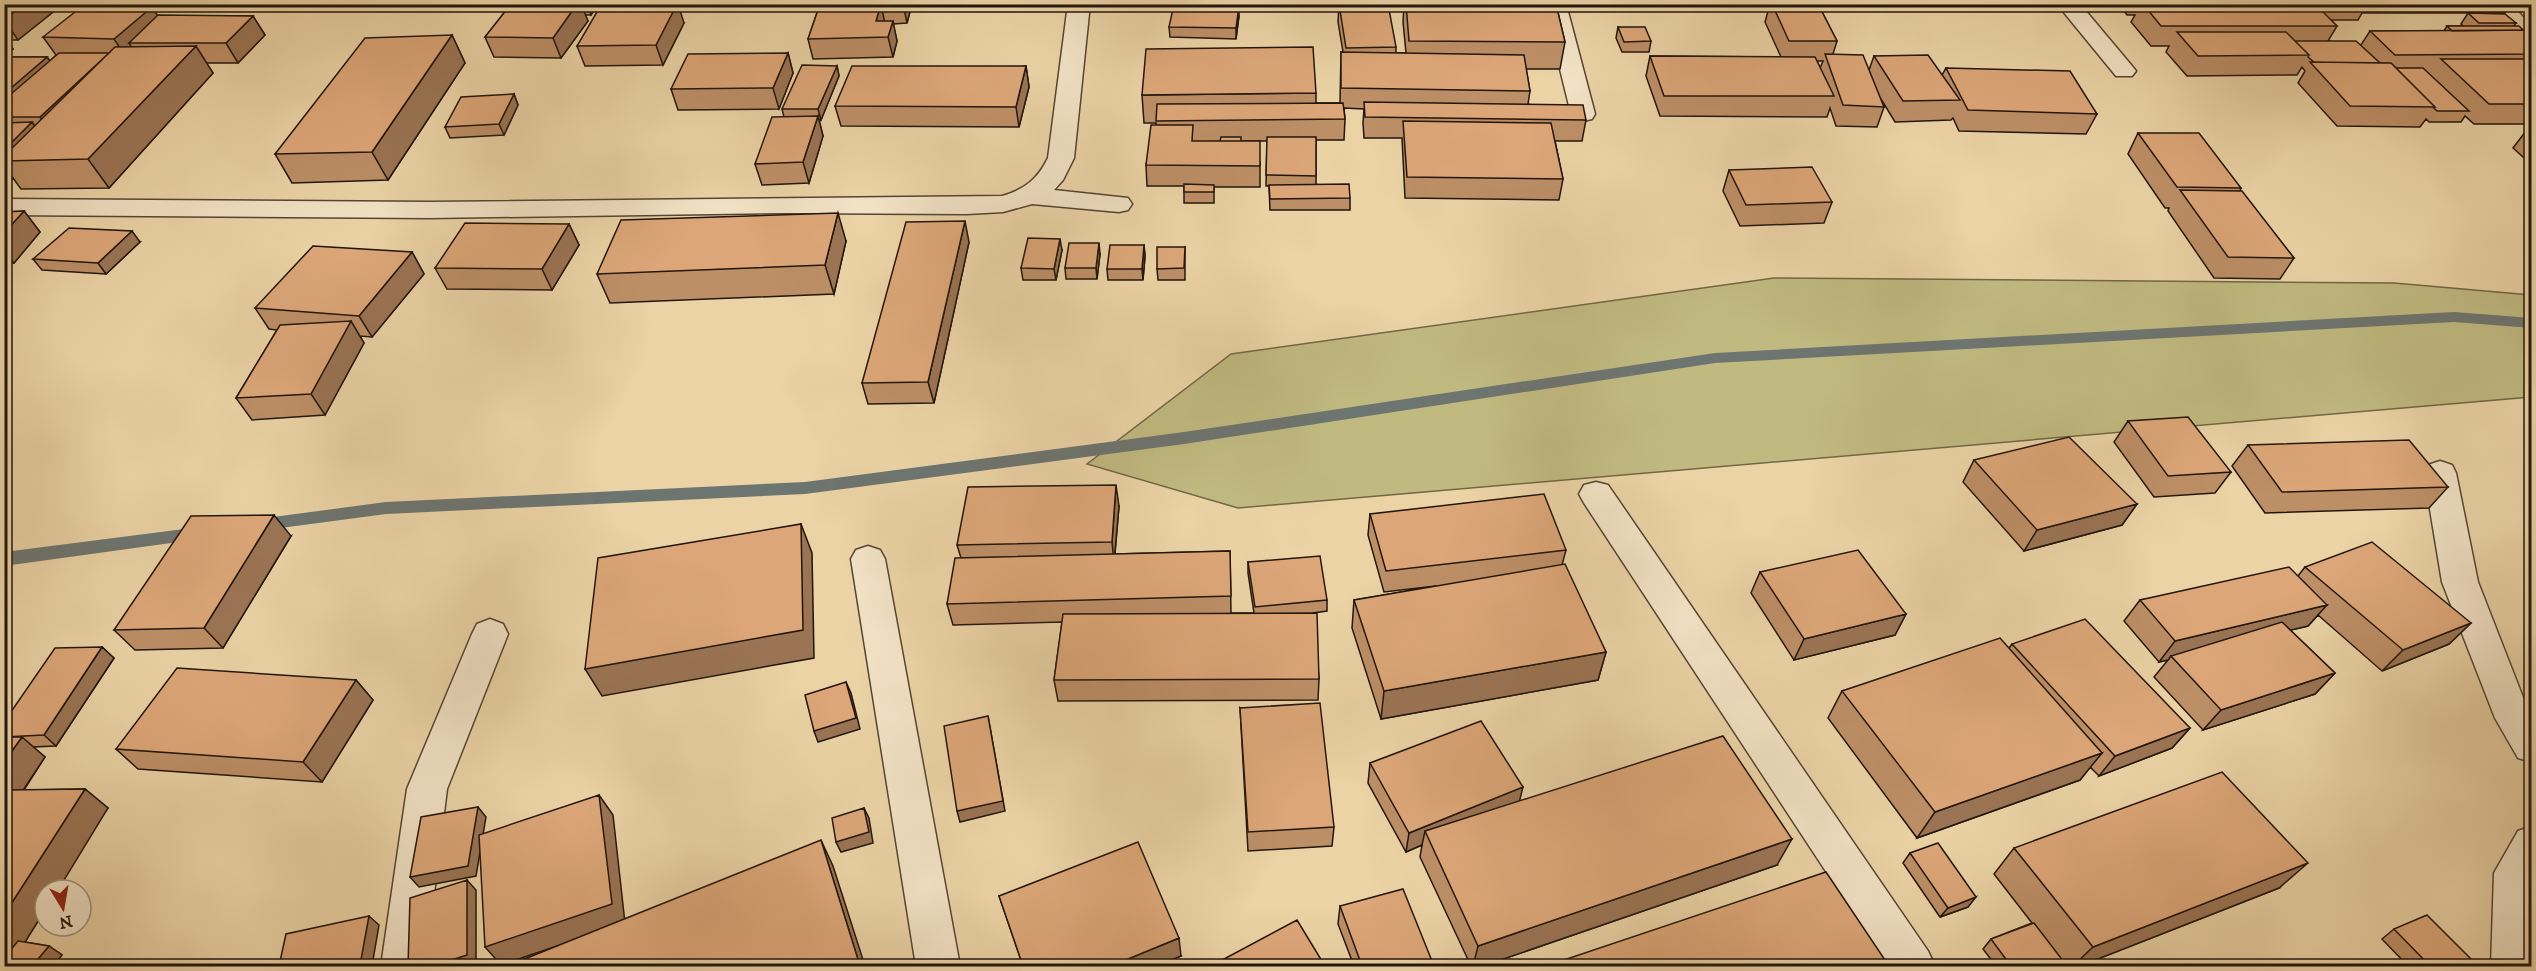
<svg xmlns="http://www.w3.org/2000/svg" width="2536" height="971" viewBox="0 0 2536 971" font-family="'IM FELL DW Pica',serif">
<style>
.green{fill:#c0ba81;stroke:#716847;stroke-width:1.5}
.lines{fill:none;stroke-linecap:round;stroke-linejoin:round}
.stream{fill:#6d7571;fill-rule:evenodd}
.minor-casing{stroke:#544533;stroke-width:3}
.minor{fill:#f2e2c5;fill-rule:evenodd}
.wall{fill:#bd8f67;stroke:#22160d;stroke-width:1.5;fill-rule:evenodd}
.shaded-wall{fill:#9a7454;stroke:#22160d;stroke-width:1.5}
.building{fill:#dca678;stroke:#22160d;stroke-width:1.5}
</style>
<rect width="100%" height="100%" fill="#ebd3a6"/>
<filter id="stains"><feTurbulence type="fractalNoise" baseFrequency=".00333" numOctaves="4"/><feColorMatrix values="0 0 0 0 .2 0 0 0 0 .09 0 0 0 0 .02 0 0 0 .5 -.17"/></filter>
<radialGradient id="worn" r=".72"><stop offset=".6" stop-color="#630" stop-opacity="0"/><stop offset="1" stop-color="#630" stop-opacity=".3"/></radialGradient>
<path class="green" d="M 1774,278 L 2394,283 L 2531,295 L 2531,397 L 1238,508 L 1087,464 L 1231,354 Z"/>
<g class="lines">
<path class="stream" d="M 2454,312 L 2532,318 L 2532,328 L 2454,322 L 1715,363 L 1184,444 L 805,494 L 386,514 L 258,531 L 252,529 L 250,525 L 252,521 L 258,519 L 386,502 L 805,482 L 1184,432 L 1715,353 Z
M 200,527 L 206,528 L 209,533 L 206,538 L 200,539 L 4,566 L 4,552 Z"/>
<defs>
<path id="minor" d="M 1068,4 L 1090,4 L 1074,158 L 1063,180 L 1054,190 L 1128,198 L 1132,204 L 1128,210 L 1119,212 L 1032,204 L 1003,212 L 967,214 L 785,213 L 430,218 L 4,215 L 4,199 L 430,202 L 1002,196 C 1025,189 1037,180 1048,158 Z
M 1544,4 L 1566,4 L 1595,114 L 1592,119 L 1583,121 L 1574,119 L 1571,114 Z
M 2057,4 L 2080,4 L 2132,66 L 2136,71 L 2132,76 L 2116,76 Z
M 2513,4 L 2532,4 L 2532,18 L 2524,16 Z
M 2440,461 L 2452,465 L 2456,473 L 2478,582 L 2524,700 L 2532,712 L 2532,762 L 2518,758 L 2495,718 L 2442,582 L 2424,473 L 2428,465 Z
M 1596,482 L 1608,485 L 1928,951 L 1935,966 L 1888,966 L 1584,503 L 1579,494 L 1584,485 Z
M 868,546 L 880,550 L 885,559 L 960,966 L 916,966 L 851,559 L 856,550 Z
M 490,619 L 503,624 L 508,634 L 447,789 L 425,966 L 381,966 L 407,789 L 472,634 L 477,624 Z
M 2532,826 L 2532,966 L 2491,966 L 2494,873 L 2518,831 Z"/>
</defs>
<use href="#minor" class="minor-casing"/>
<use href="#minor" class="minor"/>
</g>
<path class="wall" d="M 4,4 L 63,4 L 18,40 L 7,40 L 13,49 L 4,56 Z
M 511,4 L 598,4 L 591,15 L 585,15 L 588,21 L 561,58 L 494,57 L 485,37 Z
M 820,4 L 912,4 L 907,23 L 893,24 L 897,41 L 893,57 L 813,59 L 808,39 Z
M 1283,4 L 1337,4 L 1337,6 L 1284,8 Z
M 1339,4 L 1396,47 L 1396,53 L 1406,53 L 1403,22 L 1404,4 L 1556,4 L 1565,42 L 1560,69 L 1526,69 L 1530,91 L 1528,104 L 1586,120 L 1582,141 L 1555,141 L 1563,179 L 1559,200 L 1405,198 L 1402,138 L 1364,138 L 1363,123 L 1364,109 L 1344,108 L 1345,119 L 1344,140 L 1316,140 L 1316,184 L 1350,198 L 1350,210 L 1270,210 L 1269,186 L 1266,186 L 1267,141 L 1241,141 L 1260,162 L 1260,187 L 1214,187 L 1214,203 L 1184,203 L 1184,186 L 1147,186 L 1146,165 L 1156,125 L 1156,123 L 1144,123 L 1142,95 L 1316,93 L 1316,103 L 1340,103 L 1341,52 L 1343,52 L 1338,22 Z
M 1770,4 L 1818,4 L 1837,41 L 1833,54 L 1869,70 L 1874,56 L 1942,75 L 1946,68 L 2097,114 L 2086,134 L 1959,131 L 1953,118 L 1951,120 L 1895,122 L 1881,99 L 1884,107 L 1877,127 L 1836,126 L 1830,108 L 1827,117 L 1660,116 L 1646,76 L 1650,56 L 1781,57 L 1765,22 ZM 1817,61 L 1823,61 L 1820,68 Z
M 2119,4 L 2510,4 L 2505,13 L 2362,13 L 2358,20 L 2331,20 L 2337,26 L 2328,41 L 2361,45 L 2370,31 L 2444,31 L 2447,26 L 2463,26 L 2461,24 L 2468,13 L 2516,23 L 2514,26 L 2523,30 L 2532,30 L 2532,124 L 2474,124 L 2465,116 L 2461,122 L 2429,122 L 2426,119 L 2420,127 L 2337,126 L 2298,83 L 2305,71 L 2302,67 L 2297,75 L 2187,76 L 2166,52 L 2169,46 L 2151,46 L 2131,22 L 2135,15 L 2127,15 Z
M 158,16 L 253,16 L 265,35 L 238,63 L 206,63 L 213,73 L 109,188 L 21,189 L 13,178 L 4,187 L 4,57 L 47,57 L 50,61 L 56,55 L 43,37 Z
M 1239,16 L 1236,39 L 1170,37 L 1169,27 Z
M 684,23 L 663,65 L 585,66 L 577,46 Z
M 1618,27 L 1651,41 L 1649,52 L 1622,52 L 1616,38 Z
M 452,35 L 465,63 L 388,180 L 292,183 L 275,154 Z
M 788,53 L 793,73 L 779,109 L 678,110 L 671,89 Z
M 837,66 L 839,76 L 821,120 L 819,120 L 823,136 L 809,183 L 762,185 L 755,164 L 784,117 L 782,109 Z
M 1026,66 L 1029,87 L 1019,127 L 841,126 L 835,106 Z
M 514,94 L 518,105 L 504,135 L 450,138 L 445,127 Z
M 2529,127 L 2532,127 L 2532,165 L 2513,148 Z
M 2138,133 L 2241,188 L 2240,191 L 2294,258 L 2280,279 L 2214,278 L 2168,211 L 2169,208 L 2165,208 L 2128,154 Z
M 1729,170 L 1832,202 L 1824,223 L 1740,226 L 1723,191 Z
M 24,211 L 40,232 L 14,263 L 4,264 L 4,212 Z
M 569,224 L 579,245 L 552,290 L 447,289 L 435,268 Z
M 846,241 L 834,294 L 610,303 L 597,274 Z
M 140,242 L 106,274 L 42,270 L 33,259 Z
M 969,242 L 934,403 L 868,404 L 862,383 Z
M 1144,245 L 1145,256 L 1143,280 L 1108,280 L 1107,269 Z
M 1185,247 L 1185,280 L 1158,280 L 1157,269 Z
M 1062,250 L 1056,280 L 1023,280 L 1021,268 Z
M 412,252 L 424,274 L 372,337 L 360,336 L 364,343 L 325,415 L 252,420 L 236,398 L 277,330 L 269,329 L 255,308 Z
M 1100,254 L 1097,279 L 1066,279 L 1065,268 Z
M 2128,421 L 2231,472 L 2215,493 L 2154,497 L 2114,442 Z
M 2248,445 L 2448,487 L 2429,508 L 2265,513 L 2232,466 Z
M 1974,460 L 2137,504 L 2122,525 L 2024,551 L 1963,482 Z
M 1119,506 L 1115,554 L 1230,551 L 1231,613 L 1254,613 L 1248,573 L 1248,562 L 1327,600 L 1327,611 L 1313,613 L 1319,679 L 1318,700 L 1058,701 L 1054,680 L 1062,622 L 953,625 L 947,604 L 961,558 L 957,545 Z
M 1370,514 L 1566,550 L 1562,565 L 1606,652 L 1598,680 L 1381,719 L 1352,628 L 1354,600 L 1436,586 L 1384,592 L 1368,535 Z
M 291,536 L 223,648 L 135,650 L 114,630 Z
M 2305,567 L 2471,623 L 2449,644 L 2382,671 L 2318,615 L 2308,626 L 2290,630 L 2335,673 L 2315,694 L 2203,730 L 2154,677 L 2168,660 L 2159,662 L 2124,621 L 2140,600 L 2298,576 Z
M 1760,572 L 1906,614 L 1895,635 L 1794,660 L 1751,593 Z
M 2012,644 L 2190,728 L 2172,748 L 2099,776 L 2090,767 L 2080,780 L 1917,838 L 1828,718 L 1842,691 L 2009,648 Z
M 102,647 L 114,658 L 56,746 L 33,747 L 45,757 L 24,790 L 85,789 L 108,808 L 45,890 L 45,910 L 25,942 L 49,946 L 62,955 L 53,966 L 4,966 L 4,722 Z
M 356,680 L 373,700 L 322,782 L 138,769 L 116,749 Z
M 1240,708 L 1334,827 L 1332,846 L 1248,851 Z
M 1370,763 L 1520,801 L 1777,865 L 1483,966 L 1471,966 L 1420,857 L 1422,845 L 1406,852 L 1368,783 Z
M 2014,848 L 2279,888 L 2080,966 L 1996,966 L 1983,949 L 1991,939 L 2032,923 L 1994,874 Z
M 1910,853 L 1968,907 L 1940,917 L 1903,863 Z
M 999,896 L 1181,956 L 1156,966 L 1023,966 Z
M 1340,906 L 1434,966 L 1354,966 L 1338,924 Z
M 2394,929 L 2478,966 L 2408,966 L 2382,939 Z"/>
<path class="shaded-wall" d="M 24,4 L 63,4 L 18,40 L 4,20 Z
M 577,4 L 581,4 L 588,21 L 561,58 L 553,38 Z
M 587,4 L 598,4 L 591,15 Z
M 677,4 L 678,4 L 684,23 L 663,65 L 656,45 Z
M 881,4 L 885,24 L 876,21 Z
M 903,4 L 912,4 L 907,23 Z
M 1239,6 L 1239,16 L 1236,39 L 1236,28 Z
M 152,7 L 165,27 L 129,43 L 135,52 L 127,59 L 114,39 Z
M 253,16 L 265,35 L 238,63 L 226,43 Z
M 893,21 L 897,41 L 893,57 L 888,37 Z
M 452,35 L 465,63 L 388,180 L 372,152 Z
M 6,38 L 13,49 L 4,56 L 4,39 Z
M 196,46 L 213,73 L 109,188 L 88,159 Z
M 110,53 L 55,137 L 40,117 Z
M 788,53 L 793,73 L 779,109 L 773,88 Z
M 47,57 L 62,77 L 4,117 L 4,94 Z
M 837,66 L 839,76 L 821,120 L 818,109 Z
M 1026,66 L 1029,87 L 1019,127 L 1016,107 Z
M 514,94 L 518,105 L 504,135 L 499,124 Z
M 818,116 L 823,136 L 809,183 L 803,162 Z
M 32,122 L 47,143 L 4,161 L 4,150 Z
M 4,168 L 13,178 L 4,187 Z
M 24,211 L 40,232 L 14,263 L 4,252 L 4,233 Z
M 838,213 L 846,241 L 834,294 L 825,265 Z
M 965,221 L 969,242 L 934,403 L 928,382 Z
M 569,224 L 579,245 L 552,290 L 542,269 Z
M 132,231 L 140,242 L 106,274 L 98,263 Z
M 1060,239 L 1062,250 L 1056,280 L 1054,269 Z
M 1099,243 L 1100,254 L 1097,279 L 1096,268 Z
M 1144,245 L 1145,256 L 1143,280 L 1142,269 Z
M 412,252 L 424,274 L 372,337 L 359,316 Z
M 351,321 L 364,343 L 325,415 L 311,394 Z
M 1116,485 L 1119,506 L 1114,563 L 1112,542 Z
M 2137,504 L 2122,525 L 2024,551 L 2037,530 Z
M 274,515 L 291,536 L 223,648 L 204,628 Z
M 801,524 L 812,553 L 814,658 L 602,696 L 585,669 Z
M 2327,605 L 2308,626 L 2173,658 L 2171,656 L 2168,660 L 2159,662 L 2175,641 Z
M 1906,614 L 1895,635 L 1794,660 L 1804,639 Z
M 2471,623 L 2449,644 L 2382,671 L 2403,650 Z
M 102,647 L 114,658 L 56,746 L 44,735 Z
M 1606,652 L 1598,680 L 1381,719 L 1384,691 Z
M 2335,673 L 2315,694 L 2203,730 L 2221,710 Z
M 356,680 L 373,700 L 322,782 L 303,762 Z
M 846,682 L 851,693 L 860,729 L 818,742 L 814,731 Z
M 988,716 L 990,727 L 1005,811 L 960,822 L 957,811 Z
M 2190,728 L 2172,748 L 2099,776 L 2115,756 Z
M 22,737 L 45,757 L 4,819 L 4,762 Z
M 2102,753 L 2080,780 L 1917,838 L 1935,812 Z
M 1523,787 L 1518,807 L 1425,831 L 1422,845 L 1406,852 L 1409,833 Z
M 85,789 L 108,808 L 58,890 L 45,890 L 45,910 L 10,966 L 4,966 L 4,915 Z
M 599,795 L 613,815 L 625,923 L 501,965 L 485,947 Z
M 478,807 L 486,817 L 476,876 L 419,887 L 410,877 Z
M 864,808 L 869,818 L 873,843 L 841,852 L 836,842 Z
M 1792,839 L 1777,865 L 1483,966 L 1473,966 L 1478,946 Z
M 821,840 L 833,866 L 865,966 L 860,966 Z
M 2308,863 L 2279,888 L 2080,966 L 2073,966 L 2093,947 Z
M 467,880 L 476,890 L 476,965 L 472,966 L 433,966 Z
M 1976,897 L 1968,907 L 1940,917 L 1948,908 Z
M 369,916 L 379,925 L 372,966 L 354,966 Z
M 1179,938 L 1181,956 L 1156,966 L 1111,966 Z
M 49,946 L 62,955 L 53,966 L 32,966 Z"/>
<path class="building" d="M 4,4 L 24,4 L 4,20 Z
M 511,4 L 577,4 L 553,38 L 485,37 Z
M 677,4 L 656,45 L 577,46 L 601,5 Z
M 820,4 L 881,4 L 876,21 L 893,21 L 888,37 L 808,39 Z
M 1174,4 L 1239,6 L 1236,28 L 1169,27 Z
M 1339,4 L 1388,4 L 1396,47 L 1346,48 Z
M 1406,4 L 1556,4 L 1565,42 L 1409,41 Z
M 1772,4 L 1818,4 L 1837,41 L 1789,41 Z
M 2143,4 L 2315,4 L 2337,26 L 2161,26 Z
M 84,5 L 152,7 L 114,39 L 43,37 Z
M 2468,13 L 2505,14 L 2516,23 L 2479,23 Z
M 158,15 L 253,16 L 226,43 L 129,43 Z
M 2447,26 L 2519,26 L 2523,30 L 2452,31 Z
M 1618,27 L 1645,27 L 1651,41 L 1624,42 Z
M 2532,30 L 2532,54 L 2395,55 L 2370,31 Z
M 2177,32 L 2286,32 L 2309,55 L 2198,56 Z
M 452,35 L 372,152 L 275,154 L 365,38 Z
M 2295,41 L 2356,41 L 2380,63 L 2314,62 L 2308,57 L 2309,55 Z
M 196,46 L 88,159 L 4,161 L 4,156 L 115,47 Z
M 1313,47 L 1316,93 L 1142,95 L 1146,49 Z
M 1341,52 L 1524,55 L 1530,91 L 1341,88 Z
M 59,53 L 109,53 L 40,117 L 4,117 L 4,100 Z
M 788,53 L 773,88 L 671,89 L 688,54 Z
M 1825,54 L 1863,55 L 1884,107 L 1843,105 Z
M 1928,55 L 1960,100 L 1903,101 L 1874,56 Z
M 1650,56 L 1815,57 L 1834,96 L 1664,96 Z
M 4,57 L 47,57 L 4,94 Z
M 2441,59 L 2532,59 L 2532,104 L 2489,104 Z
M 2310,62 L 2391,63 L 2435,107 L 2350,106 Z
M 802,65 L 837,66 L 818,109 L 782,109 Z
M 852,66 L 1026,66 L 1016,107 L 835,106 Z
M 1946,68 L 2070,71 L 2097,114 L 1968,110 Z
M 2396,68 L 2423,68 L 2469,111 L 2437,111 L 2434,108 L 2435,107 Z
M 514,94 L 499,124 L 445,127 L 461,97 Z
M 1364,102 L 1583,105 L 1586,120 L 1365,117 Z
M 1343,103 L 1345,119 L 1156,121 L 1157,104 Z
M 818,116 L 803,162 L 755,164 L 772,117 Z
M 1403,121 L 1551,123 L 1563,179 L 1407,177 Z
M 32,122 L 4,150 L 4,123 Z
M 1151,125 L 1193,125 L 1192,141 L 1260,141 L 1260,166 L 1146,165 Z
M 2138,133 L 2199,133 L 2241,188 L 2177,187 Z
M 1221,137 L 1241,137 L 1241,141 L 1220,141 Z
M 1267,137 L 1316,137 L 1316,176 L 1266,175 Z
M 1812,167 L 1832,202 L 1746,205 L 1729,170 Z
M 1184,184 L 1214,185 L 1214,192 L 1184,192 Z
M 1349,184 L 1350,198 L 1270,199 L 1269,185 Z
M 2180,190 L 2242,191 L 2294,258 L 2228,257 Z
M 24,211 L 4,233 L 4,212 Z
M 838,213 L 825,265 L 597,274 L 621,220 Z
M 965,221 L 928,382 L 862,383 L 906,222 Z
M 465,223 L 569,224 L 542,269 L 435,268 Z
M 69,228 L 132,231 L 98,263 L 33,259 Z
M 1028,238 L 1060,239 L 1054,269 L 1021,268 Z
M 1069,243 L 1099,243 L 1096,268 L 1065,268 Z
M 1110,245 L 1144,245 L 1142,269 L 1107,269 Z
M 313,246 L 412,252 L 359,316 L 255,308 Z
M 1157,247 L 1185,247 L 1184,268 L 1157,269 Z
M 351,321 L 311,394 L 236,398 L 280,325 Z
M 2188,417 L 2231,472 L 2168,476 L 2128,421 Z
M 2069,437 L 2137,504 L 2037,530 L 1974,460 Z
M 2409,440 L 2448,487 L 2282,492 L 2248,445 Z
M 1116,485 L 1112,542 L 957,545 L 968,487 Z
M 1544,494 L 1566,550 L 1386,571 L 1370,514 Z
M 274,515 L 204,628 L 114,630 L 191,516 Z
M 801,524 L 803,630 L 585,669 L 598,558 Z
M 2372,542 L 2471,623 L 2403,650 L 2305,567 Z
M 1858,550 L 1906,614 L 1804,639 L 1760,572 Z
M 1230,551 L 1231,596 L 947,604 L 955,558 Z
M 1320,556 L 1327,600 L 1255,607 L 1248,562 Z
M 1565,564 L 1606,652 L 1384,691 L 1354,600 Z
M 2289,567 L 2327,605 L 2175,641 L 2140,600 Z
M 1317,613 L 1319,679 L 1054,680 L 1063,614 Z
M 2085,619 L 2190,728 L 2115,756 L 2012,644 Z
M 2282,622 L 2335,673 L 2221,710 L 2171,656 Z
M 2000,638 L 2102,753 L 1935,812 L 1842,691 Z
M 102,647 L 44,735 L 4,737 L 4,722 L 55,648 Z
M 177,668 L 356,680 L 303,762 L 116,749 Z
M 846,682 L 856,718 L 814,731 L 805,695 Z
M 1320,703 L 1334,827 L 1248,832 L 1240,708 Z
M 988,716 L 1003,801 L 957,811 L 944,726 Z
M 1481,721 L 1523,787 L 1409,833 L 1370,763 Z
M 1723,736 L 1792,839 L 1478,946 L 1425,831 Z
M 4,737 L 22,737 L 4,762 Z
M 2222,772 L 2308,863 L 2093,947 L 2014,848 Z
M 85,789 L 4,915 L 4,791 L 5,790 Z
M 599,795 L 612,904 L 485,947 L 479,835 Z
M 478,807 L 468,866 L 410,877 L 421,817 Z
M 864,808 L 869,832 L 836,842 L 832,818 Z
M 821,840 L 860,966 L 507,966 Z
M 1138,842 L 1179,938 L 1111,966 L 1023,966 L 999,896 Z
M 1938,843 L 1976,897 L 1948,908 L 1910,853 Z
M 1826,872 L 1889,966 L 1546,966 Z
M 467,880 L 467,955 L 433,966 L 408,966 L 410,898 Z
M 1403,889 L 1434,966 L 1362,966 L 1340,906 Z
M 2427,915 L 2478,966 L 2430,966 L 2394,929 Z
M 369,916 L 360,965 L 354,966 L 279,966 L 286,934 Z
M 1297,920 L 1325,966 L 1211,966 Z
M 2034,923 L 2067,966 L 2011,966 L 1991,939 Z
M 18,941 L 49,946 L 32,966 L 4,966 L 4,958 Z
M 461,959 L 460,966 L 433,966 Z"/>
<rect width="2536" height="971" fill="none" stroke="#ebd3a6" stroke-width="24"/>
<rect x="6" y="6" width="2524" height="959" fill="none" stroke="#22160d" stroke-width="3"/>
<rect x="12" y="12" width="2512" height="947" fill="none" stroke="#22160d" stroke-width="1.5"/>
<g transform="translate(63 908) rotate(169)"><circle r="28" fill="#f2e2c5" stroke="#9f907b" stroke-width="1.5"/>
<path d="M0-4.5L10 22L0 15L-10 22Z" fill="#8f2418"/>
<text y="-9" font-size="16" font-weight="bold" text-anchor="middle" fill="#22160d">N</text>
</g>
<rect width="100%" height="100%" filter="url(#stains)"/>
<rect width="100%" height="100%" fill="url(#worn)"/>
</svg>
